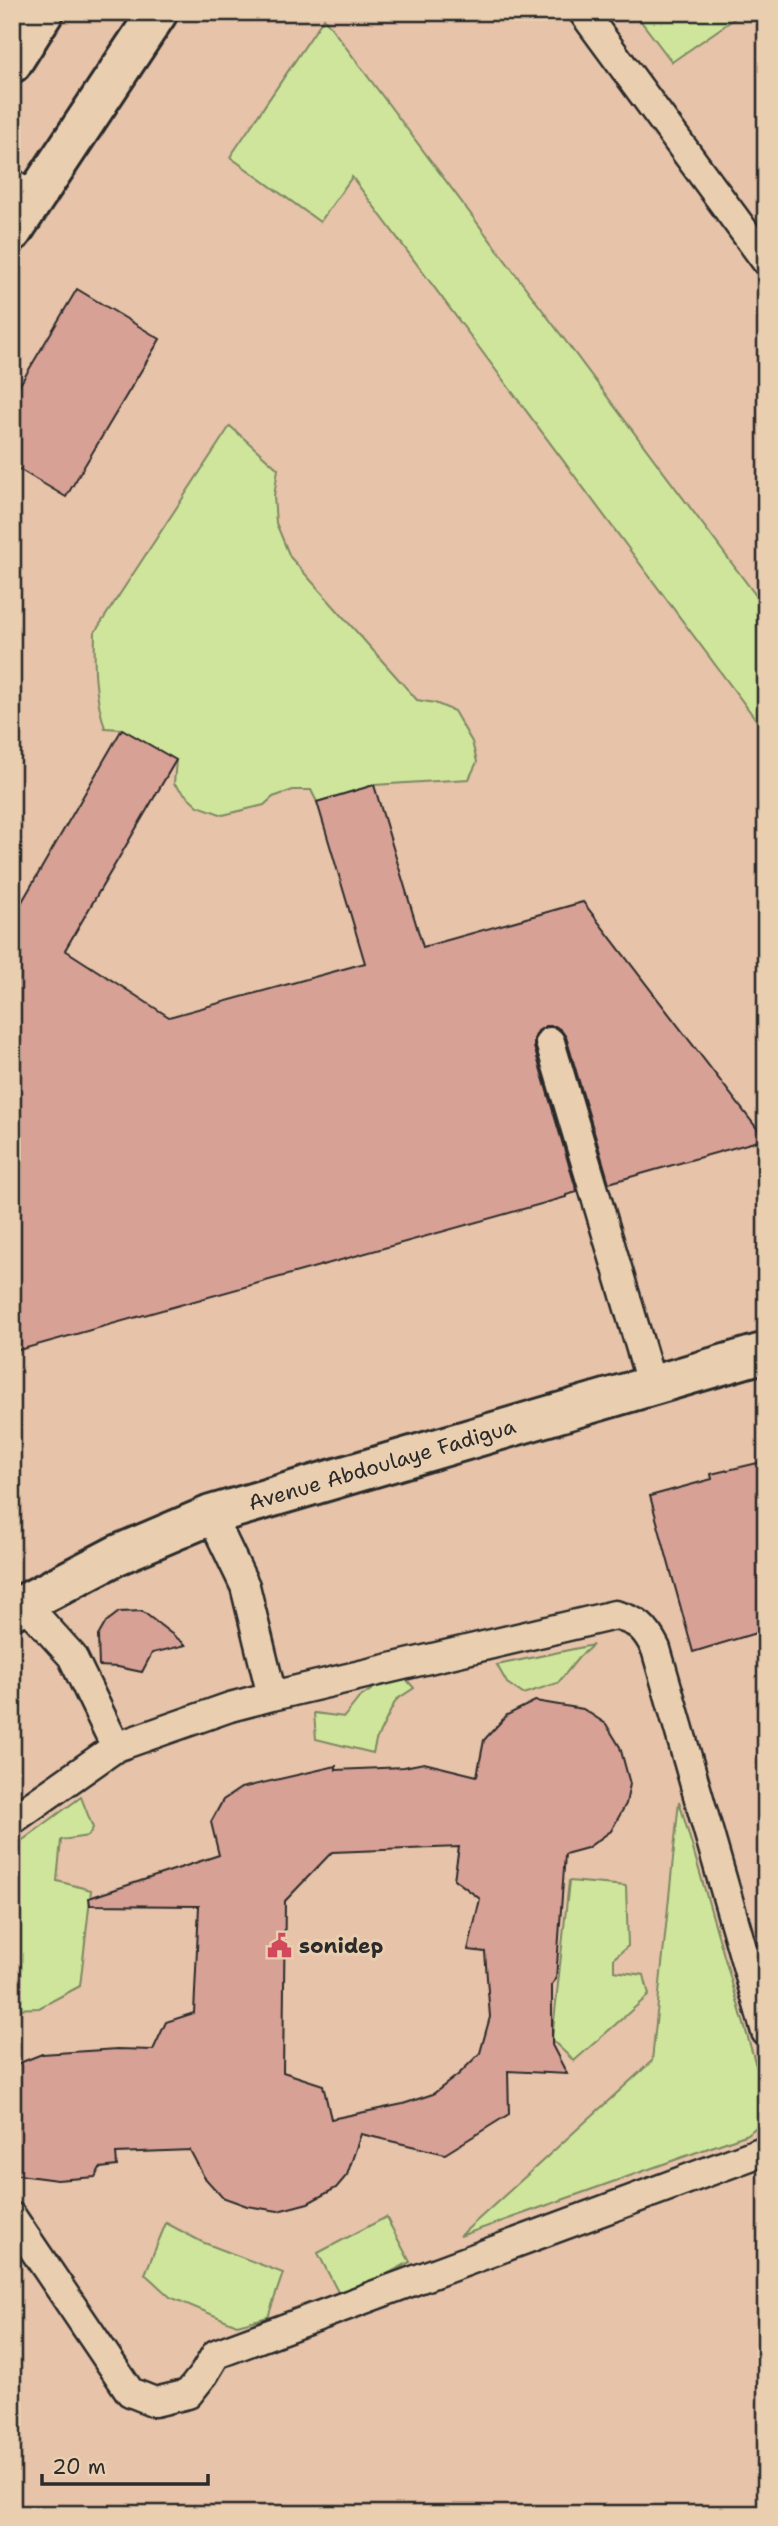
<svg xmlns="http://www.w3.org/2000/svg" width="778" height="2526" viewBox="0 0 778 2526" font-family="'Shantell Sans',sans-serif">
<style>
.green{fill:#cfe59b;stroke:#7d8863;stroke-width:2}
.building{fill:#d8a196;stroke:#2b2b2b;stroke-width:2;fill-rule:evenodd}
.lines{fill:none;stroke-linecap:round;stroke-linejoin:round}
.lane-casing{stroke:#2b2b2b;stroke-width:33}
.secondary-casing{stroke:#2b2b2b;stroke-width:44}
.primary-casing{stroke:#2b2b2b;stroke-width:44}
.lane{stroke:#e9cfb0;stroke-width:28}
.secondary{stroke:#e9cfb0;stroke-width:38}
.primary{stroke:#e9cfb0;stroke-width:38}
.labels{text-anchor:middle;stroke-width:6;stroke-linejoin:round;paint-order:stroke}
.street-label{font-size:21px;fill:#2b2b2b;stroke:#e9cfb0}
.poi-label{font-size:21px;font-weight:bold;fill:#2b2b2b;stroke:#e9cfb0;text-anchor:start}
</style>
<rect width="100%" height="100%" fill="#e6c3a9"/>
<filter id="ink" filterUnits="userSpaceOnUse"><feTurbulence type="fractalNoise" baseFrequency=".0143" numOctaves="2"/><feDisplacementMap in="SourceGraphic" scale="14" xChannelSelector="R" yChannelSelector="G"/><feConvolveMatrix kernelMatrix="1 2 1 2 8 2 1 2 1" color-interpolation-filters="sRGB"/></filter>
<g filter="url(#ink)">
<path class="green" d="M 634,12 L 744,12 L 672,62 Z
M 324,18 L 766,609 L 766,733 L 352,177 L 320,222 L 230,157 Z
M 230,426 L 278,469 L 274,496 L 276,523 L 290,557 L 417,700 L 435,703 L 454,711 L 472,742 L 477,762 L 469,779 L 374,785 L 317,802 L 311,790 L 293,790 L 273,797 L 264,805 L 223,815 L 198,806 L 174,784 L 176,760 L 122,729 L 105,728 C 94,692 94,668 95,632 Z
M 593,1645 L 579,1657 L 558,1683 L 523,1694 L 507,1683 L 497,1665 Z
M 386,1680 L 407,1680 L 414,1688 L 396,1700 L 376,1740 L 373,1753 L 316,1739 L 314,1713 L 344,1717 L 359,1698 Z
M 81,1797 L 93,1828 L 88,1836 L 61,1840 L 57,1881 L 91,1890 L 80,1986 L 39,2008 L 12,2009 L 12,1848 Z
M 679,1801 L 766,2100 L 761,2123 L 748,2134 L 460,2236 L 652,2061 Z
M 569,1881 L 626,1886 L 628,1946 L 614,1958 L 614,1971 L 644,1975 L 649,1995 L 574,2061 L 552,2040 Z
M 386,2217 L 410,2262 L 341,2298 L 318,2253 Z
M 166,2223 L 202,2242 L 283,2273 L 268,2317 L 237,2325 L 170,2297 L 145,2274 Z"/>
<path class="building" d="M 77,289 L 160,339 L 66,497 L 12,465 L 12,398 Z
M 122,729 L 176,760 L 65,950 L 169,1017 L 365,963 L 317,802 L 374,785 L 423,947 L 583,902 L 765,1139 L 609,1183 L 566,1037 L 561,1030 L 555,1026 L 546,1026 L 538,1031 L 534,1039 L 534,1047 L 577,1192 L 566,1195 L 566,1197 L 12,1352 L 12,919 Z
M 766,1461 L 766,1630 L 693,1652 L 650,1496 L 712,1479 L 711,1474 Z
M 142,1611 L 186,1645 L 152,1653 L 142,1672 L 118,1667 L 99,1666 L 98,1636 L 106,1622 L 119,1612 Z
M 535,1701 L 583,1709 L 606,1724 L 620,1747 L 630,1784 L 626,1804 L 611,1831 L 587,1848 L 565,1854 L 556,1979 L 552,1984 L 552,2045 L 567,2074 L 508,2071 L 509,2114 L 445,2154 L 361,2134 L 347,2175 L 336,2188 L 308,2203 L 278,2211 L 247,2206 L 222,2197 L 204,2177 L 190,2150 L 116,2153 L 117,2166 L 100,2168 L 95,2177 L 57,2180 L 12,2174 L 12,2066 L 42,2054 L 117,2049 L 153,2050 L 166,2022 L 194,2013 L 199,1906 L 90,1905 L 89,1898 L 219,1855 L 211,1822 L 223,1800 L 241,1788 L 336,1766 L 336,1770 L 404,1767 L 424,1763 L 477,1776 L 484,1740 L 507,1715 ZM 459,1847 L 454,1879 L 480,1899 L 468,1950 L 485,1952 L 490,2017 L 480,2053 L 459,2074 L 433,2094 L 403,2104 L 331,2119 L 323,2085 L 283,2072 L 285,1901 L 332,1852 Z"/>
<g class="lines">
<defs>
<path id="lane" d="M 583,12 L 766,261
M 12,183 L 33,199
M 550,1042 L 652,1386
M 211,1515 L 245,1586 L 272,1696
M 116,1747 L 230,1707 L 272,1696 L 615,1615 C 638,1621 645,1627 656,1649 L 766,2032
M 12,1820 L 116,1747 L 72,1656 L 23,1602
M 12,2217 L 130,2392 L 155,2402 L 188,2394 L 204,2374 L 216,2354 L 766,2150"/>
<g id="secondary">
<path id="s1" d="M 12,1610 L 117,1555 L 211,1515 L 766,1352"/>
</g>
<path id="primary" d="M 12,63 L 44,12
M 12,232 L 158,12"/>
</defs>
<use href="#lane" class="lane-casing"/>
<use href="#secondary" class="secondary-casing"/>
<use href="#primary" class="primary-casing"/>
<use href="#lane" class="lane"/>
<use href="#secondary" class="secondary"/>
<use href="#primary" class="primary"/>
</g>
</g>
<defs>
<symbol id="civic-bare" viewBox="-9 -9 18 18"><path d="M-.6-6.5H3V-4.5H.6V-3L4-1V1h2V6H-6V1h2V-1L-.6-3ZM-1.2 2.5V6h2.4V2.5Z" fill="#d1495b" stroke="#e9cfb0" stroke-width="2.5" paint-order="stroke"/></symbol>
</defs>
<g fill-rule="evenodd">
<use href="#civic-bare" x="262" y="1928" width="35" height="35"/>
</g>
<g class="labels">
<g class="street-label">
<text dy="7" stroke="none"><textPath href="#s1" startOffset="399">Avenue Abdoulaye Fadigua</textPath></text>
</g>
<g class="poi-label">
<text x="299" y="1953">sonidep</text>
</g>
</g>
<rect width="778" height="2526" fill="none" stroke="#e9cfb0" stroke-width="42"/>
<rect x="21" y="21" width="736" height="2484" fill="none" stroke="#2b2b2b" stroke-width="2.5" filter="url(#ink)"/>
<path d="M42 2474v10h166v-10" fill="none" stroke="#2b2b2b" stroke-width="3.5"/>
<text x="52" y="2474" font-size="21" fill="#2b2b2b" stroke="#e9cfb0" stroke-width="5" paint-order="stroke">20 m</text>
</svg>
